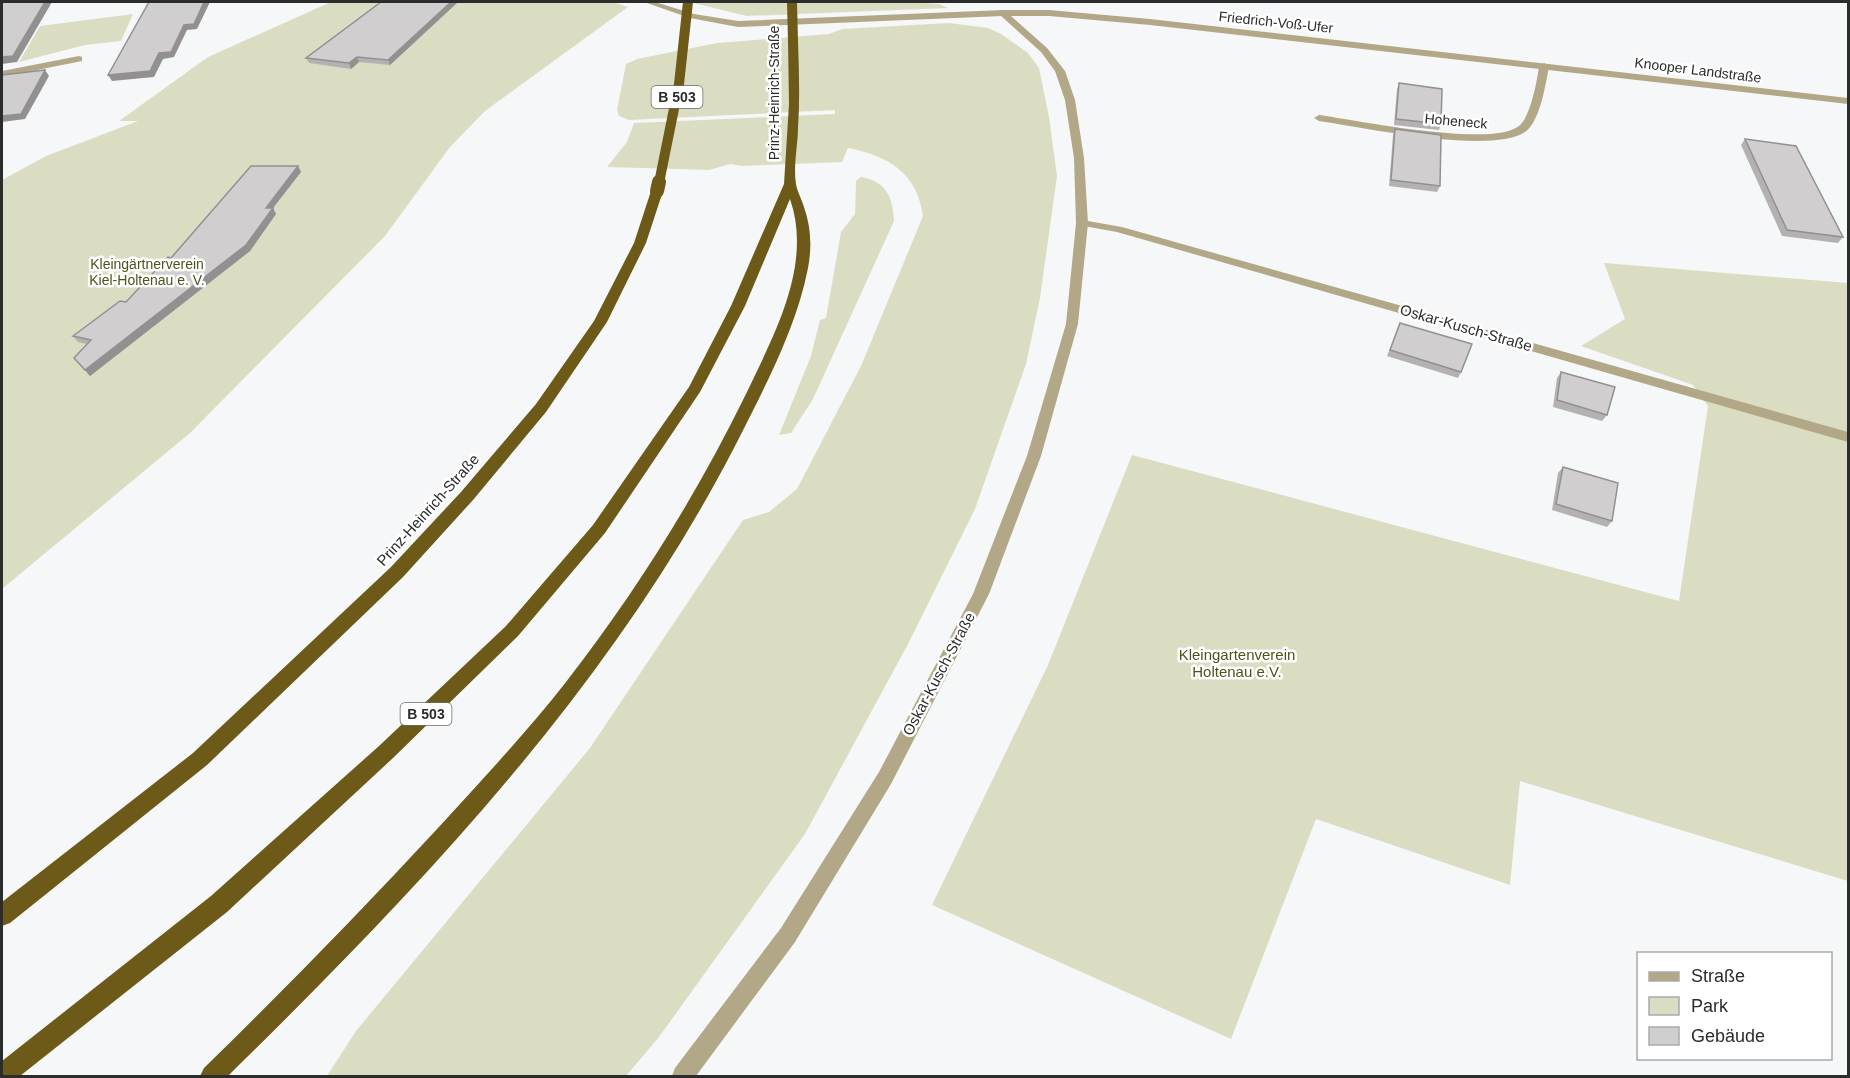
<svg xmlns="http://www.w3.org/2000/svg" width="1850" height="1078" viewBox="0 0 1850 1078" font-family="Helvetica,sans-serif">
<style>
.green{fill:#dbddc3}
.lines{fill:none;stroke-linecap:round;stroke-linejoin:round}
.minor{fill:#b2a887;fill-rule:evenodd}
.tertiary{fill:#b2a887;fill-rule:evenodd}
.trunk{fill:#6d5a18;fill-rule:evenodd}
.trunk-bridge-far1{stroke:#6d5a18;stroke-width:10}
.trunk-bridge{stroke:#6d5a18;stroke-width:14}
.wall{fill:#b3b1b1}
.shaded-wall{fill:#929090}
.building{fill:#d0cece;stroke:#929090;stroke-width:1.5}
.labels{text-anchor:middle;stroke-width:5;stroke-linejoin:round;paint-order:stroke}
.far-street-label{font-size:14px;fill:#2b2c2c;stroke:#fff}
.shield{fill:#fff;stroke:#6b6b6b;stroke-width:1.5}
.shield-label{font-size:14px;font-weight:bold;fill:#2b2c2c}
.far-park-label{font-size:14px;fill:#50521d;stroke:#fff}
.street-label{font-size:15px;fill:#2b2c2c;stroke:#fff}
.park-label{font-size:15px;fill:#50521d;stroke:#fff}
</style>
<rect width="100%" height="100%" fill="#f6f7f8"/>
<path class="green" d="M 331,2 L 613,2 L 628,7 L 485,111 L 450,147 L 385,236 L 190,433 L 2,589 L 2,180 L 46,156 L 138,121 L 119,121 L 208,57 Z
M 689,2 L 911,2 L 939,4 L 948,8 L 747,16 Z
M 133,14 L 121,41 L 85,45 L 19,62 L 40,26 Z
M 949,23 L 988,28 L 1001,34 L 1028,53 L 1039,68 L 1049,117 L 1057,176 L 1040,298 L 1026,364 L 975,509 L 908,644 L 805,834 L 659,1037 L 626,1076 L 327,1076 L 356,1031 L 590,748 L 743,520 L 769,512 L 797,489 L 861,366 L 923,216 C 917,173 889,156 848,148 L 842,162 L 742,166 L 730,164 L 709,170 L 607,167 L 627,142 L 634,123 L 835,114 L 835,110 L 629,120 L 619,116 L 617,110 L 626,64 L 637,59 L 717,43 L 829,34 L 842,29 Z
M 861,177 C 886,181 893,197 894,221 L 813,399 L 791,433 L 779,435 L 811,356 L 820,320 L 826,318 L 841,232 L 855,214 L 856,181 Z
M 1604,263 L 1848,283 L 1848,881 L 1520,781 L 1510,885 L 1316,819 L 1231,1039 L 932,905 L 1048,665 L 1132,455 L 1679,601 L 1708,406 L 1693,385 L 1581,346 L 1625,319 Z"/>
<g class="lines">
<path class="minor" d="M 644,2 L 655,2 L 694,14 L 738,21 L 1003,10 L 1007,13 L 1003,16 L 738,27 L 690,18 Z
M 79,56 L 82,57 L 82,61 L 2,77 L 2,71 Z
M 1544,63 L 1549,66 L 1548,72 C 1545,88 1539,123 1525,132 C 1490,155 1362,127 1319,121 L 1314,118 L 1319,115 C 1355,120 1493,148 1519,126 C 1531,116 1537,81 1539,66 Z
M 1082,220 L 1122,227 L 1848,432 L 1848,442 L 1117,232 L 1078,225 L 1076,223 Z"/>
<path class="tertiary" d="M 1003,10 L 1049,10 L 1150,19 L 1848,98 L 1848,104 L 1150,25 L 1049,16 L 1011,16 L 1047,48 L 1065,71 L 1075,100 L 1084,158 L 1088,223 L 1078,324 L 1041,456 L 989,594 L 891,784 L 795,942 L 696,1076 L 672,1076 L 675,1068 L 781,928 L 879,772 L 973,594 L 1027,456 L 1066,324 L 1076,223 L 1074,158 L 1065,100 L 1055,71 L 1041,52 L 1000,15 L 999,13 Z"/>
<path class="trunk" d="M 793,38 L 798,41 C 799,70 800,99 798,128 C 798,145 793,166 796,184 C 797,191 802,200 804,207 C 811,227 812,247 808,268 C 796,330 763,390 735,446 C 609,690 422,885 228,1076 L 200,1076 L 204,1068 C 284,990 362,910 438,828 C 482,780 526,733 566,682 C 636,592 696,496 746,394 C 774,335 813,265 790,199 L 745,306 L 700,392 L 605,533 L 518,636 L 393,758 L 227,912 L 20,1076 L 2,1076 L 2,1061 L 211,896 L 379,746 L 506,626 L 593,525 L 689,387 L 731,306 L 784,184 L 789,104 L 788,41 Z
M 657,187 L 663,191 L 646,243 L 607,322 L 546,412 L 473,500 L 403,577 L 207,765 L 10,923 L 2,926 L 2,902 L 193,753 L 391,567 L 461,492 L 536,404 L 594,321 L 634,243 L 651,191 Z"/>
<path class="trunk-bridge-far1" d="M 792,2 L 793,41
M 659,183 L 679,84 L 688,2"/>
<path class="trunk-bridge" d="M 657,191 L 659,182"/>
</g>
<path class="wall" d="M 381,2 L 458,2 L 390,65 L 359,62 L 351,69 L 309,63 L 306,58 Z
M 1399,83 L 1441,124 L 1439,130 L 1394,125 L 1397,89 Z
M 1395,129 L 1440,186 L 1437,192 L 1389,186 L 1393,135 Z
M 1745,139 L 1843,237 L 1838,243 L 1782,236 L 1741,145 Z
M 298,166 L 301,172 L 273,208 L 276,214 L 250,251 L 90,376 L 74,358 L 87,344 L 78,342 L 73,336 L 126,302 L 171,258 Z
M 1400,323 L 1461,372 L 1458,378 L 1387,356 Z
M 1561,372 L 1607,415 L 1602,421 L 1553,407 L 1557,378 Z
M 1563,467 L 1612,521 L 1607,527 L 1552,510 L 1558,473 Z"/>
<path class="shaded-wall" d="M 45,2 L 52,2 L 17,62 L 2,64 L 2,57 Z
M 204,2 L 210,2 L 197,29 L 187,30 L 174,57 L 163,59 L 154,77 L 112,81 L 108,75 L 159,53 Z
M 451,2 L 458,2 L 390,65 L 388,60 Z
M 357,57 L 359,62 L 351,69 L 349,63 Z
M 45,70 L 49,76 L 25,119 L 2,122 L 2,116 Z
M 298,166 L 301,172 L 273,208 L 276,214 L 250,251 L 90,376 L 85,370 L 266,208 Z"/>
<path class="building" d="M 2,2 L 45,2 L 13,56 L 2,57 Z
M 149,2 L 204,2 L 194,24 L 184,25 L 171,52 L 159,53 L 150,71 L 108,75 Z
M 381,2 L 451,2 L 388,60 L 357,57 L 349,63 L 306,58 Z
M 45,70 L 21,114 L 2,116 L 2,75 Z
M 1399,83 L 1442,89 L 1441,124 L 1396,119 Z
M 1395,129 L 1441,135 L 1440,186 L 1391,180 Z
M 1745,139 L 1796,146 L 1843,237 L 1787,230 Z
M 251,166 L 298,166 L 266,208 L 273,208 L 246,245 L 85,370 L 74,358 L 91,340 L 73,336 L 120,301 L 126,302 L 168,257 L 171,258 Z
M 1400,323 L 1472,344 L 1461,372 L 1390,350 Z
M 1561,372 L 1615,387 L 1607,415 L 1557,400 Z
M 1563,467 L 1618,483 L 1612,521 L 1556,504 Z"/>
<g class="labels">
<g class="far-street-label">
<text transform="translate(1276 22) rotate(6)" y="5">Friedrich-Voß-Ufer</text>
<text transform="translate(1698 70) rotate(7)" y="5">Knooper Landstraße</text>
<text transform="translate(774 93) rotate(-90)" y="5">Prinz-Heinrich-Straße</text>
<text transform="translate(1456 121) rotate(5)" y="5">Hoheneck</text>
</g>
<g class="shield">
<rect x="651.5" y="86" width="51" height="22" rx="4.5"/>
<rect x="400.5" y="703" width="51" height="22" rx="4.5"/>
</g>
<g class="shield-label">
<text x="677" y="102">B 503</text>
<text x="426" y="719">B 503</text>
</g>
<g class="far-park-label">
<text x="147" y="269">Kleingärtnerverein<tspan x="147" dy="16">Kiel-Holtenau e. V.</tspan></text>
</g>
<g class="street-label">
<text transform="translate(1466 328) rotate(16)" y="5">Oskar-Kusch-Straße</text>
<text transform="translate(428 510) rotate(-48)" y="5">Prinz-Heinrich-Straße</text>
<text transform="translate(939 674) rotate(-62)" y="5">Oskar-Kusch-Straße</text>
</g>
<g class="park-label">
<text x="1237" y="660">Kleingartenverein<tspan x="1237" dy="17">Holtenau e.V.</tspan></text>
</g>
</g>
<rect width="1850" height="1078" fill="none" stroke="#2b2c2c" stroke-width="6"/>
<rect x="1637" y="952" width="195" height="108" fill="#ffffff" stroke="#aaabab" stroke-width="1.5"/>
<rect x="1649" y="972" width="30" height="9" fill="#b2a887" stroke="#aaabab" stroke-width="1.5"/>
<text x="1691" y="982" font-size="18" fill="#2b2c2c">Straße</text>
<rect x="1649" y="997" width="30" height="18" fill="#dbddc3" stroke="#aaabab" stroke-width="1.5"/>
<text x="1691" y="1012" font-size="18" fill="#2b2c2c">Park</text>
<rect x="1649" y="1027" width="30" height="18" fill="#d0cece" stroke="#aaabab" stroke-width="1.5"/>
<text x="1691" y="1042" font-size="18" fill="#2b2c2c">Gebäude</text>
</svg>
